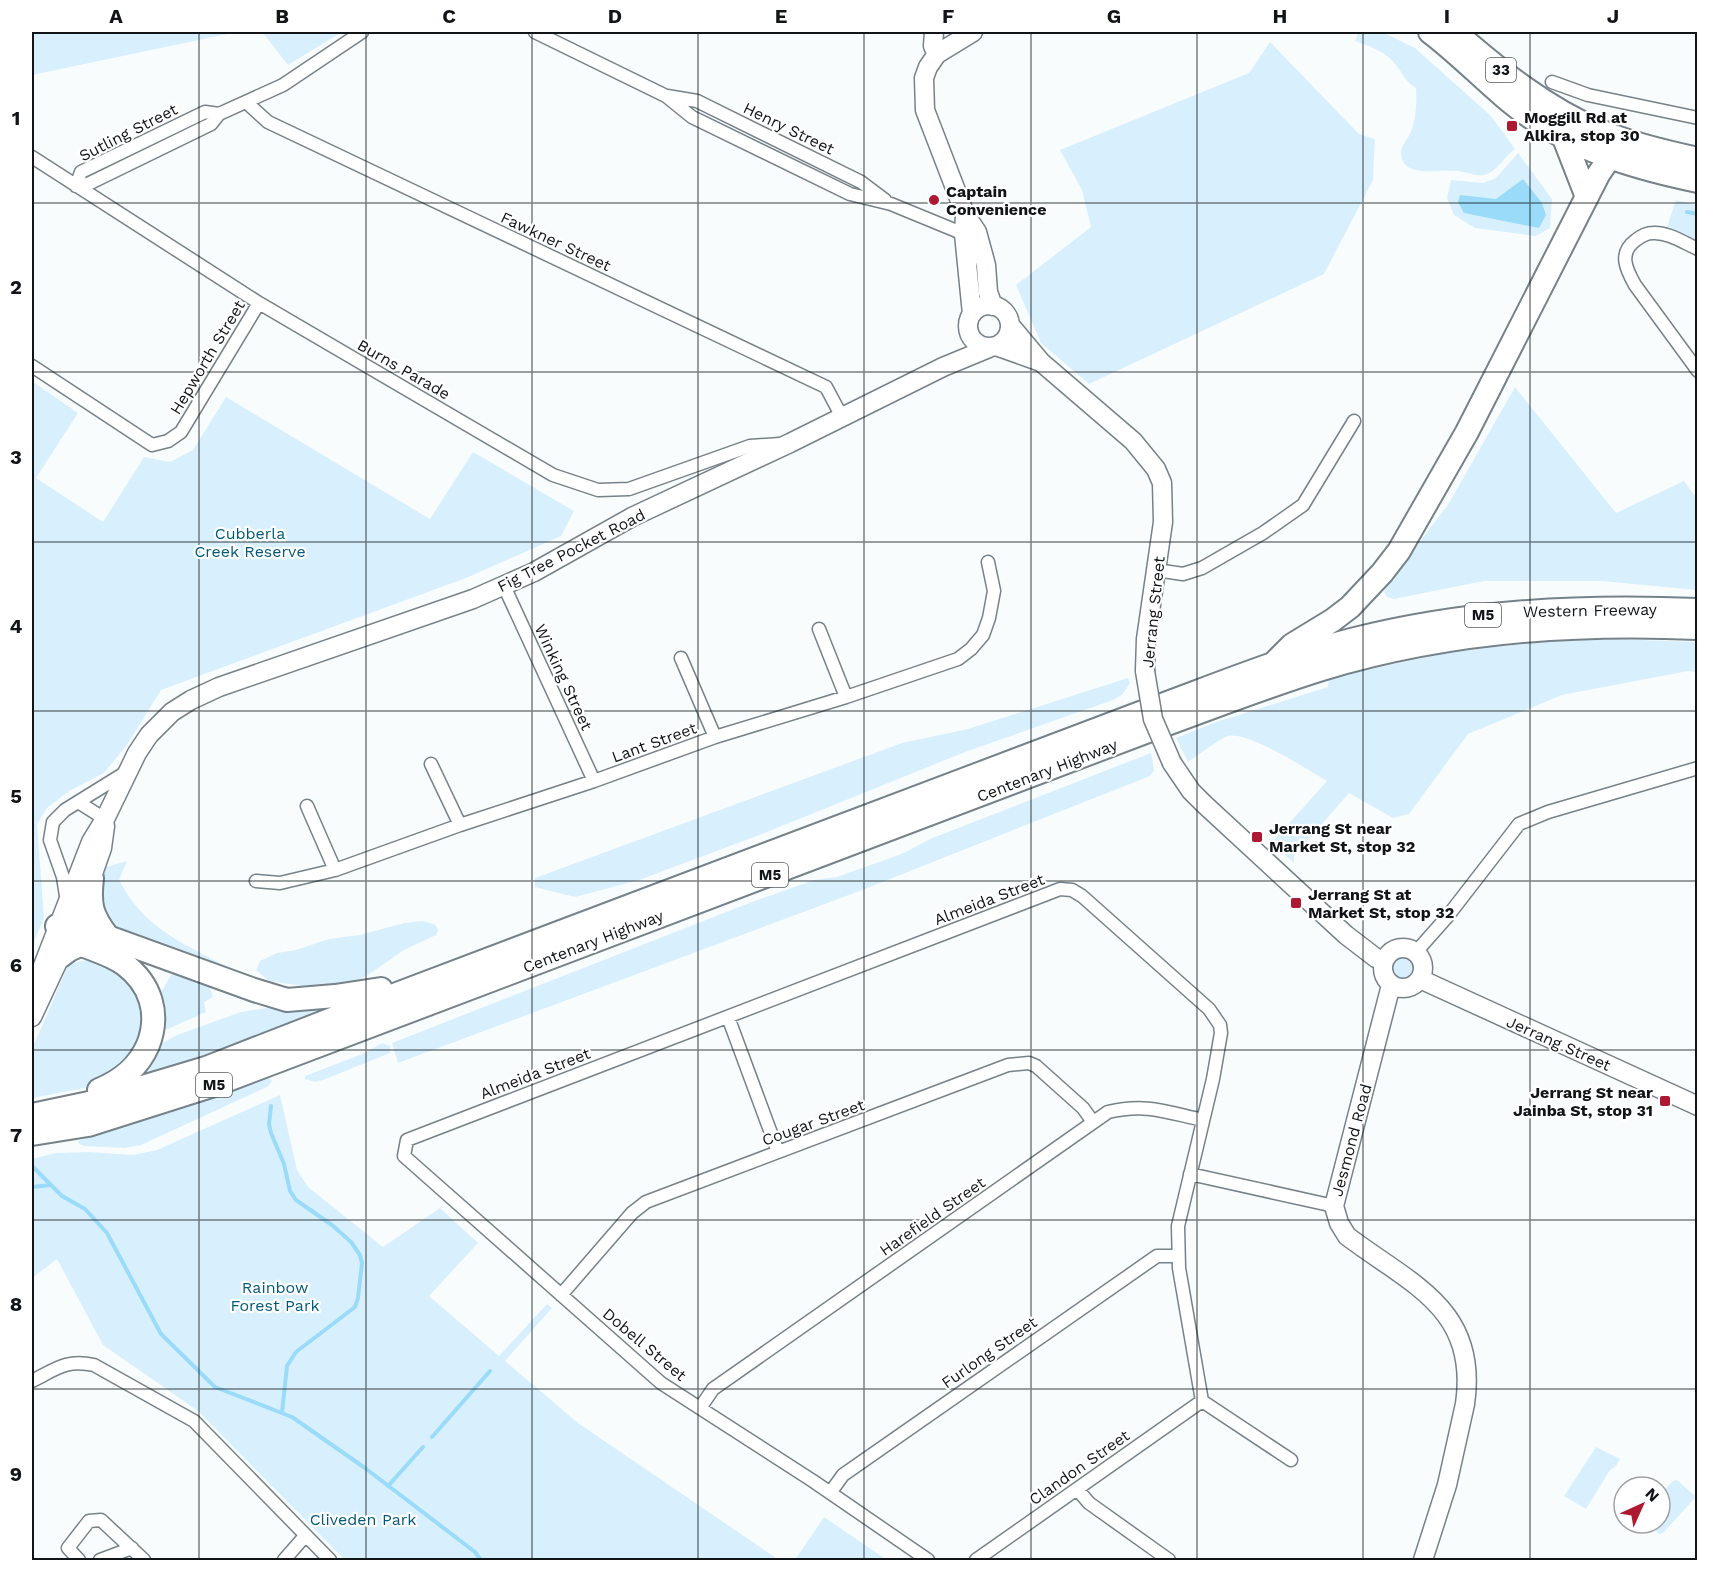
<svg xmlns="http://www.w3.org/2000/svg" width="1729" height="1592" viewBox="0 0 1729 1592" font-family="'Work Sans',sans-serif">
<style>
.green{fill:#d8f0fd}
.water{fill:#9bdbfa}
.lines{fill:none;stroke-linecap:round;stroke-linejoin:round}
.stream{stroke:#9bdbfa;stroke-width:4}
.street-casing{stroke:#768289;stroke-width:15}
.secondary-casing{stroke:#768289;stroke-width:21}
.highway-casing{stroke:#768289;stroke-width:26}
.street{stroke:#fff;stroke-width:12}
.secondary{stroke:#fff;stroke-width:18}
.highway{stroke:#fff;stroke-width:22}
.secondary-bridge-casing{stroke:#768289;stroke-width:21;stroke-linecap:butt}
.secondary-bridge{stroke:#fff;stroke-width:18}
.grid{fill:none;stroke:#111518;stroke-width:1.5;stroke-opacity:0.55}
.poi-dot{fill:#ad1930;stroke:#fff;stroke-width:2}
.labels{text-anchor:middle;stroke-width:4.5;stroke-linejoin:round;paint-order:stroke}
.shield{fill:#fff;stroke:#585b5d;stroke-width:1.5}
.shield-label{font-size:15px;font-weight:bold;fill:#111518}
.poi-label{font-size:16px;font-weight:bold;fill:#111518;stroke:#fff;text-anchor:start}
.street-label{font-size:16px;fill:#111518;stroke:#fff}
.park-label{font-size:16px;fill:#035a79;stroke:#fff}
.neatline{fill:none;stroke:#111518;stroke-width:2}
.grid-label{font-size:20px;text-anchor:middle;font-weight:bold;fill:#111518}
</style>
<rect width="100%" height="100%" fill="#f9fcfd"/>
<path class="green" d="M 32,32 L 237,32 L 32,75 Z
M 262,32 L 342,32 L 288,65 Z
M 1359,32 L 1382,32 L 1415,48 L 1491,116 L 1515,149 C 1505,156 1496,173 1484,175 C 1476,177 1465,171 1457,171 C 1442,169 1402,179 1401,154 C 1400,147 1407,140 1410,134 C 1416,119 1417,104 1416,88 C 1406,82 1404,76 1397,66 C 1387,52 1371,47 1355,41 Z
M 1270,42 L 1359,134 L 1375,139 L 1373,180 L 1324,274 L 1089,384 L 1041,343 L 1016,285 L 1091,227 L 1082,190 L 1060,150 L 1249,73 Z
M 1518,153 L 1552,199 L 1550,228 L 1536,236 L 1475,228 L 1454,215 L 1447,198 L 1451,180 L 1483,183 L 1496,178 Z
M 1676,200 L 1697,205 L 1697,245 L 1665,233 Z
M 32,381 L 78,413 L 36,478 L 103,522 L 144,457 L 170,462 L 193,450 L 226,397 L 430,519 L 473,452 L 574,511 L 561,536 L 466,578 L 161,690 L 127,745 L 104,773 L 69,791 L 47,808 L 37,824 L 44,918 L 32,946 Z
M 1515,387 L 1616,513 L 1684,481 L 1697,499 L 1697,590 L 1602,581 L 1484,581 L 1394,599 L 1387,597 L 1384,592 L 1390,582 L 1449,503 Z
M 1583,638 L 1697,642 L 1697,672 L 1688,671 L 1562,695 L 1468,734 L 1409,814 L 1393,818 L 1349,793 L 1294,856 L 1294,863 L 1268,839 L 1275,839 L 1327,781 C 1308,770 1248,731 1228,736 C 1219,739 1197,756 1188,762 L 1176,738 L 1216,722 L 1328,687 L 1329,678 L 1441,654 L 1492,647 Z
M 1128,678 L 1130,683 L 1122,695 L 1113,700 L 965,752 L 762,834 L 639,880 L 575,897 L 535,887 L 535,878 L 902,743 L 968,729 Z
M 1151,753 L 1154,770 L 1150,776 L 857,892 L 398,1063 L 392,1043 L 752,902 L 814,880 L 837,877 L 904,853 L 930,839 Z
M 127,861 L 119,880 C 144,928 181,942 227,967 L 230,976 L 119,935 L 101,920 L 97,881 L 103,868 Z
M 423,921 L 436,925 L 438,931 L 436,935 L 404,950 L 365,977 L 352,982 L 330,985 L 303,986 L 269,981 L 256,970 L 260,961 L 277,953 L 296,950 L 329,939 L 360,935 L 404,923 Z
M1391 969a13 13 0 1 1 26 0a13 13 0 1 1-26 0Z
M 88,960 L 104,964 L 119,974 L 129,984 L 137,996 L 143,1008 L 145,1021 L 137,1053 L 96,1086 L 32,1098 L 32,1049 L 67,968 L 76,962 Z
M 173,972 L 209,985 L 213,997 L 204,1002 L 206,1012 L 161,1032 L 158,997 Z
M 284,1005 L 338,1008 L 200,1062 L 130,1083 L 157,1046 L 177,1035 L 241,1012 Z
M 382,1043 L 390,1046 L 390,1053 L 323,1080 L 315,1082 L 305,1079 L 305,1076 L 365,1053 Z
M 269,1078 L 272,1081 L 267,1087 L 141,1145 L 125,1148 L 84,1146 L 79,1144 L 78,1141 L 241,1086 Z
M 280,1095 L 297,1170 L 308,1187 L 383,1247 L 440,1208 L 478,1243 L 429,1296 L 499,1356 L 547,1304 L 552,1308 L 505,1361 L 578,1423 L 779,1560 L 345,1560 L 198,1411 L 103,1345 L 57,1259 L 32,1278 L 32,1159 L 56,1153 L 88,1152 L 134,1155 L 157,1150 Z
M 1596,1447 L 1620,1459 L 1616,1466 L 1610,1470 L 1586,1509 L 1564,1496 Z
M 1677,1480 L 1694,1495 L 1695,1498 L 1663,1533 L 1659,1534 L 1647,1523 L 1660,1523 L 1660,1495 L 1673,1481 Z
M 824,1517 L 887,1560 L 795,1560 Z"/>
<path class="water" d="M 1523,179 L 1542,203 L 1546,215 L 1539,228 L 1464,213 L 1458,202 L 1460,195 L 1496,199 Z"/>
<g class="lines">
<path class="stream" d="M 1687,212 L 1698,214
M 271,1106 L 269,1124 L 271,1133 L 284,1164 L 290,1191 L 296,1200 L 332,1225 L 351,1242 L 360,1255 L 362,1263 L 358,1298 L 355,1307 L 296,1352 L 287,1366 L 282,1413
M 32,1166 L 62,1196 L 85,1209 L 107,1233 L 161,1334 L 215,1387 L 292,1417 L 365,1468 L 475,1552 L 481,1560
M 32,1187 L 51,1185
M 432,1437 L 490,1371
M 388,1486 L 423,1447"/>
<defs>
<path id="street" d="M 535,32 L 666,96 L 692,117 L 850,194 L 891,204 L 964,234 L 969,233
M 1552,82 L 1588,95 L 1698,118
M 667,96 L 697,101 L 861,182 L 885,200
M 246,102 L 268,122 L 826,387 L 842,417
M 219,114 L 205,112 L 81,172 L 76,186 L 88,184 L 211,124 L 219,114 L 283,85 L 362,32
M 32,157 L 259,303 L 553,475 L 598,490 L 629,489 L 750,446 L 780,444
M 1698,249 C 1684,243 1668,232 1653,233 C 1647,233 1641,236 1636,240 C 1618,253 1626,269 1635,285 L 1698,371
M 32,366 L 152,445 L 168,441 L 181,432 L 259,303
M 1156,570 L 1183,574 L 1202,568 L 1263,533 L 1303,505 L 1354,421
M 504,586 L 594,781
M 819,629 L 846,697
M 681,658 L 715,737
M 431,764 L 460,825
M 78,802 L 105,819
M 307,806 L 335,870
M 256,881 L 280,883 L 335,870 L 460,825 L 594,781 L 715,737 L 846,697 L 958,659 L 971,649 L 983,635 L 989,618 L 994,591 L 988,562
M 67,902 L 63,877 L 50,840 L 53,822 L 65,810 L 128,771
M 1416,952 L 1447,917 L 1519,824 L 1548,812 L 1698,768
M 728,1017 L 778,1152
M 1190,1174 L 1334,1206
M 561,1295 L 632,1213 L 646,1202 L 1008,1065 L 1029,1063 L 1036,1066 L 1083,1108 L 1093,1122
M 32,1381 C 56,1369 66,1359 94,1365 L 194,1421 L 330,1560
M 700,1408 L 713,1389 L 1108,1112 C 1146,1103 1166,1112 1203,1120
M 1077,1489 L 1089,1503 L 1169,1560
M 830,1493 L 843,1475 L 1157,1256 L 1177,1256
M 79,1560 L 68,1548 L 89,1521 L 101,1520 L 144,1560
M 100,1560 L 132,1548
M 284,1560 L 305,1536
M 928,1560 L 813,1481 L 661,1383 L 404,1156 L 407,1140 L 1060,889 L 1072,890 L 1082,896 L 1209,1009 L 1220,1025 L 1221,1033 L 1213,1079 L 1178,1226 L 1179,1268 L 1202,1401 L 1291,1460
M 976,1560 L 1202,1401"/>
<path id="secondary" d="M 934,32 L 933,46 L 937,54
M 973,32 L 937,54 L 928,67 L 924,78 L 925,110 L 965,214 L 977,232 L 986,265 L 988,292 L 993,306
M 965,214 L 964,234 L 972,314
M968 326a21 21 0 1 1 42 0a21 21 0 1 1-42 0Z
M 1010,325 L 1041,362 L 1133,441 L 1156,469 L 1162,483 L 1163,522 L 1146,639 L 1145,671
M 996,346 L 1041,362
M 1172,763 L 1191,791 L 1204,804 L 1346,935 L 1376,958 L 1383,961
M1383 968a20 20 0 1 1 40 0a20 20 0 1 1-40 0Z
M 1420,979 L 1698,1106
M 1391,985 L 1334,1206 L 1339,1223 L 1347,1236 C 1410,1284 1479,1308 1465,1404 L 1447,1485 L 1423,1560
M 32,994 L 91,842 L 105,819 L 137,753 L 149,735 L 172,712 L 191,700 L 219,687 L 473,599 L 534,572 L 632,517 L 790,443 L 943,367 L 989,348
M 32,1017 L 75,925 L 102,848 L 105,826"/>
<path id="highway" d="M 1430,32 C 1466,59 1497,95 1535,120 C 1584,153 1641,169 1698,181
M 1455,32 C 1499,70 1545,108 1600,131 C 1631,144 1665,152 1698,159
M 1564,138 L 1587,197
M 1273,664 L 1292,645 L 1333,620 L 1350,607 L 1382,573 L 1399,551 L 1467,432 L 1598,175 L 1622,139
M 1162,705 C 1224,682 1286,657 1351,640 C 1466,611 1579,605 1698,610
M 1167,724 C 1219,705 1270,685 1322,669 C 1444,632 1571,622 1698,628
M 92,878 C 89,905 91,915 108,937
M 57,926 L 75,925 L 254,990 L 287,1000 L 335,996 L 381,989
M 57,926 C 65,933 73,941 82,945 C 97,951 111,955 124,964 C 151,984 160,1014 148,1045 C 138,1068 121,1081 99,1090
M 61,956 L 69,950 L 80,945
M 32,1115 L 89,1103 L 206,1068 L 381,1000 L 1143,712
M 32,1134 L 88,1125 L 217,1084 L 1148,731"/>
</defs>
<use href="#street" class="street-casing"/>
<use href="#secondary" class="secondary-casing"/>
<use href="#highway" class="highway-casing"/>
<use href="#street" class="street"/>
<use href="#secondary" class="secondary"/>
<use href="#highway" class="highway"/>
<defs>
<path id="secondary-bridge" d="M 1145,671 L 1153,719 L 1172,763"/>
</defs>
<use href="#secondary-bridge" class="secondary-bridge-casing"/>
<use href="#secondary-bridge" class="secondary-bridge"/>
</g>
<path class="grid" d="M 199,32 L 199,1560M 366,32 L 366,1560M 532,32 L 532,1560M 698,32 L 698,1560M 864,32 L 864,1560M 1031,32 L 1031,1560M 1197,32 L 1197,1560M 1363,32 L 1363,1560M 1530,32 L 1530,1560M 32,203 L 1698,203M 32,372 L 1698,372M 32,542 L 1698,542M 32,711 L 1698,711M 32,881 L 1698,881M 32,1050 L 1698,1050M 32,1220 L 1698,1220M 32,1389 L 1698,1389"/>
<g class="poi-dot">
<rect x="1506" y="120" width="12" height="12" rx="3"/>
<circle cx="934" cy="200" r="6"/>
<rect x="1251" y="831" width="12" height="12" rx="3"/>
<rect x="1290" y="897" width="12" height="12" rx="3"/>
<rect x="1659" y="1095" width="12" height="12" rx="3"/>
</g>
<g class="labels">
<g class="shield">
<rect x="1486" y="58" width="30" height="24" rx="4.5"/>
<rect x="1465" y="603" width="36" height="24" rx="4.5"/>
<rect x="752" y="863" width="36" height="24" rx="4.5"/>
<rect x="196" y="1073" width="36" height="24" rx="4.5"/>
</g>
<g class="shield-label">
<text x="1501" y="75">33</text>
<text x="1483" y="620">M5</text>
<text x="770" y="880">M5</text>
<text x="214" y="1090">M5</text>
</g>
<g class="poi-label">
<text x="1524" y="123">Moggill Rd at<tspan x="1524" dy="18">Alkira, stop 30</tspan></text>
<text x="946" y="197">Captain<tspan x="946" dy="18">Convenience</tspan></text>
<text x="1269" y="834">Jerrang St near<tspan x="1269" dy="18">Market St, stop 32</tspan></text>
<text x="1308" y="900">Jerrang St at<tspan x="1308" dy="18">Market St, stop 32</tspan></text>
<text x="1653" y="1098" text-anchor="end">Jerrang St near<tspan x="1653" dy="18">Jainba St, stop 31</tspan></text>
</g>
<g class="street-label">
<text transform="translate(789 128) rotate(26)" y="6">Henry Street</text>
<text transform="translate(128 132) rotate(-27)" y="6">Sutling Street</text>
<text transform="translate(556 241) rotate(25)" y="6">Fawkner Street</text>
<text transform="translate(207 357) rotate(-59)" y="6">Hepworth Street</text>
<text transform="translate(404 369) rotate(30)" y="6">Burns Parade</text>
<text transform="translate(571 550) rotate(-27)" y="6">Fig Tree Pocket Road</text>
<text transform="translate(1590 610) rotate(-1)" y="6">Western Freeway</text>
<text transform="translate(1153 612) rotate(-84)" y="6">Jerrang Street</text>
<text transform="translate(564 677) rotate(65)" y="6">Winking Street</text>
<text transform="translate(654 742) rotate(-20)" y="6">Lant Street</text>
<text transform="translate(1047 770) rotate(-21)" y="6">Centenary Highway</text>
<text transform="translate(989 899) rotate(-21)" y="6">Almeida Street</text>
<text transform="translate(593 941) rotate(-21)" y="6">Centenary Highway</text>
<text transform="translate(1559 1043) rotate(24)" y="6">Jerrang Street</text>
<text transform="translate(535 1073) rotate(-21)" y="6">Almeida Street</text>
<text transform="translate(813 1122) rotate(-20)" y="6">Cougar Street</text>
<text transform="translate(1351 1140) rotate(-75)" y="6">Jesmond Road</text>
<text transform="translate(932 1216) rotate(-35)" y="6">Harefield Street</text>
<text transform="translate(645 1344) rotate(40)" y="6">Dobell Street</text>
<text transform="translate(989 1352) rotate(-35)" y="6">Furlong Street</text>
<text transform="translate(1079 1467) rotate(-35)" y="6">Clandon Street</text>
</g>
<g class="park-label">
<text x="250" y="539">Cubberla<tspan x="250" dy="18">Creek Reserve</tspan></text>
<text x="275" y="1293">Rainbow<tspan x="275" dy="18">Forest Park</tspan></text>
<text x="363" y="1525">Cliveden Park</text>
</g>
</g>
<rect width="1729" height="1592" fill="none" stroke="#ffffff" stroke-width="66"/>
<g transform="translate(1642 1505) rotate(45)"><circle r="28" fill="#ffffff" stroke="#a0a1a3" stroke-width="1.5"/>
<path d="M0-4.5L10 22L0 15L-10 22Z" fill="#ad1930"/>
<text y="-9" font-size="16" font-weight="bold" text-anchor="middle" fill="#111518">N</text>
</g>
<rect x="33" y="33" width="1663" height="1526" class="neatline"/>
<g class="grid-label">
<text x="116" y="23">A</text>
<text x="282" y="23">B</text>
<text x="449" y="23">C</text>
<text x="615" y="23">D</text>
<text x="781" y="23">E</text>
<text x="948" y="23">F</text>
<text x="1114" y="23">G</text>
<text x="1280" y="23">H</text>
<text x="1447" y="23">I</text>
<text x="1613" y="23">J</text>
<text x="16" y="125">1</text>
<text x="16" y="294">2</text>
<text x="16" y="464">3</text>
<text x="16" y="633">4</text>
<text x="16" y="803">5</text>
<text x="16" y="972">6</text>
<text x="16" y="1142">7</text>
<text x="16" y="1311">8</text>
<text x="16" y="1481">9</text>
</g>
</svg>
